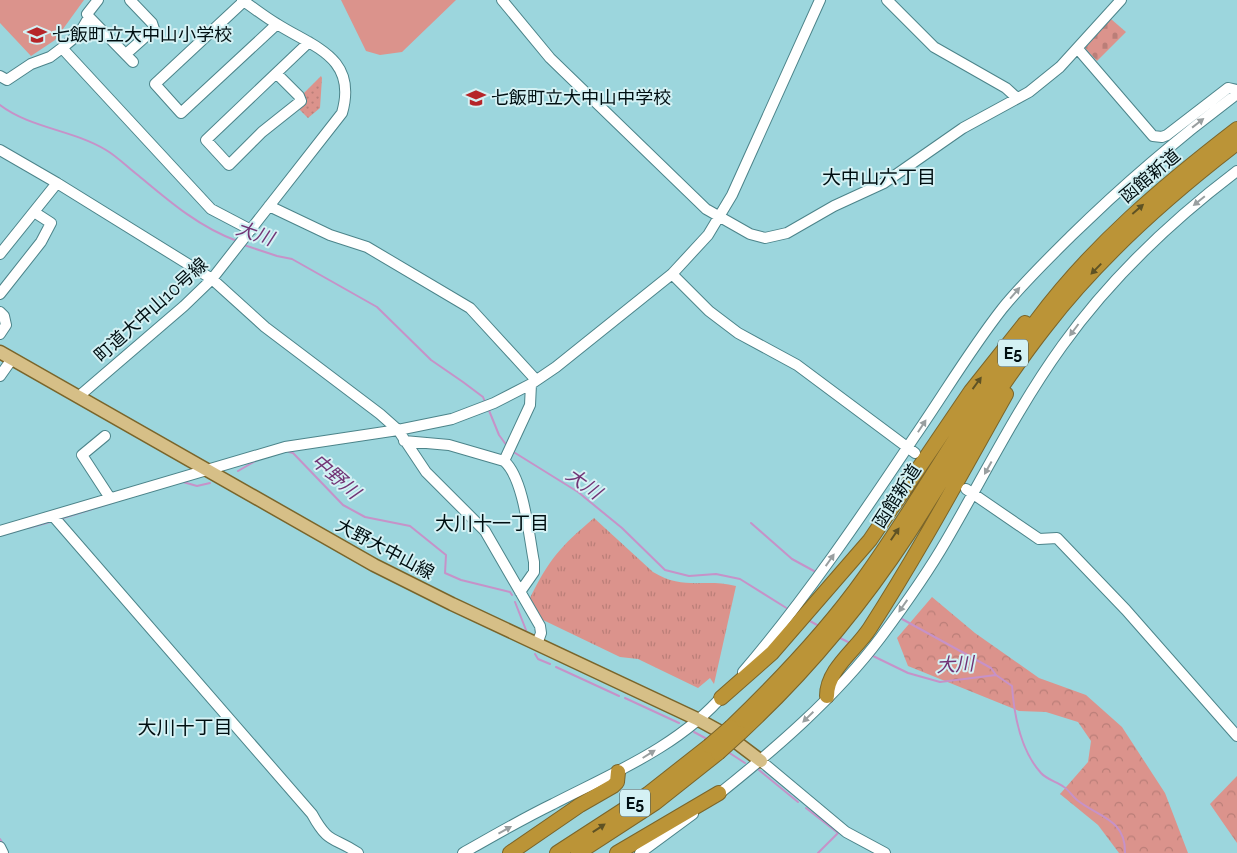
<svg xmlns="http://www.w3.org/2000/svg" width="1237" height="853" viewBox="0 0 1237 853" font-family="Raleway,'Noto Sans JP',sans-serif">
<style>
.grass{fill:url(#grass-tufts)}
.forest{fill:url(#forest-crowns)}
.cemetery{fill:url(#cemetery-stones)}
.park{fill:url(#park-dots)}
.pitch{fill:#db938c}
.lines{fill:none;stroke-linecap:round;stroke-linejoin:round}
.stream{stroke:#c692c8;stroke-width:2}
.minor-casing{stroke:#4c848a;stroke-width:12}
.major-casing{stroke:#7a652a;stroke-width:15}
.highway-casing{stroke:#7a652a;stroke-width:16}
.minor{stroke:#fff;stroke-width:10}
.major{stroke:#d6bf87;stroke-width:12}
.highway{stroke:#bb9437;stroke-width:14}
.highway-bridge-casing{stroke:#7a652a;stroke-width:16;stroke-linecap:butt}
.highway-bridge{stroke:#bb9437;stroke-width:14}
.oneway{fill:#999fa0}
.oneway2{fill:#5e5224}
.labels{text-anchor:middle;stroke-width:4;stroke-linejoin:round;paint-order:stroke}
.shield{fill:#d4f1f4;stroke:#405356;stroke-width:1}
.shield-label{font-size:16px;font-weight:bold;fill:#000f12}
.poi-label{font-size:18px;fill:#000f12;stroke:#d4f1f4;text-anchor:start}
.street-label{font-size:18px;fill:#000f12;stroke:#d4f1f4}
.neighbourhood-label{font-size:19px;fill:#000f12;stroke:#d4f1f4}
.water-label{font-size:19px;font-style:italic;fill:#723375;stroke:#d4f1f4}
</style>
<defs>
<pattern id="grass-tufts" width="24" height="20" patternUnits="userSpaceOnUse" patternTransform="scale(1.25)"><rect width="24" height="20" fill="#db938c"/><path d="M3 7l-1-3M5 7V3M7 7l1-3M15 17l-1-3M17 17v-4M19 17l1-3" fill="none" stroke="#ba7e78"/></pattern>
<pattern id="forest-crowns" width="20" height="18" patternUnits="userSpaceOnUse" patternTransform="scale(1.25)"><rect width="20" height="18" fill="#db938c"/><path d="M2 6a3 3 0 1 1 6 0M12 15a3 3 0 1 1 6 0" fill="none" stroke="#ba7e78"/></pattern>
<pattern id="cemetery-stones" width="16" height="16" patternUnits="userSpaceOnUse" patternTransform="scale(1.25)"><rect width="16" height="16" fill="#db938c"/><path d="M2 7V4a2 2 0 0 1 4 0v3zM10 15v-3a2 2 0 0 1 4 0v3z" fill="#ba7e78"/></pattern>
<pattern id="park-dots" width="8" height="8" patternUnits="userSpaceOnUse" patternTransform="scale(1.25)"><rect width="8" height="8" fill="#db938c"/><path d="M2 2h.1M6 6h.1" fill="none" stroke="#ba7e78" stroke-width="1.8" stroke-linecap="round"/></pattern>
</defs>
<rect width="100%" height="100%" fill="#9cd6dd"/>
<path class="grass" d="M 594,518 L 653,572 C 684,591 704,578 736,586 L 714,684 L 710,678 L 698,688 L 638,659 L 620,657 L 543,620 L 534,610 L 529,600 C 549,559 560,547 594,518 Z"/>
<path class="forest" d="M 932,597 L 975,633 L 1039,678 L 1086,695 L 1122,727 L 1165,793 L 1188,853 L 1119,853 L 1098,825 L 1060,794 L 1088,762 L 1091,741 L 1078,722 L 1046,712 L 1019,711 L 908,666 L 897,638 Z
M 1237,776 L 1237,843 L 1210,804 Z"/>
<path class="cemetery" d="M 1111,19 L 1126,32 L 1097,61 L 1085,48 Z"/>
<path class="park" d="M 321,76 L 322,78 L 320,108 L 308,118 L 298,108 L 306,100 L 302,95 Z"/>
<path class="pitch" d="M 0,0 L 84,0 L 55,40 L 31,56 L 0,23 Z
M 341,0 L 456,0 L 402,52 L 380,55 L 366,51 Z"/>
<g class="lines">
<path class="stream" d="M 0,105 C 30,128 73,130 106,150 C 118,157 128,168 139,176 C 170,202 199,227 237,241
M 244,245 L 277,256 L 292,259 L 377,307 L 431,360 L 463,382 L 483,397 L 485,402
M 488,408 L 499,435 L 507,446
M 512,451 L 578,492 L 622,528 L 665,570 L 689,576 L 716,574 L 740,579 L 788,609
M 289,452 L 293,453 L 343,505 L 365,517 L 410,526 L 446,555 L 445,573 L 461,580 L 510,592 L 512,595
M 238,471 L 257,460
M 183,482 L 197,486 L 210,483
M 60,519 L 115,502
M 751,523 L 792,559 L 814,571
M 28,528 L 50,522
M 3,535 L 20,530
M 515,602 L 526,630
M 902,619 L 991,668 L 996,675
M 808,620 L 819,626
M 838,637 L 850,643
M 535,654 L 538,659 L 550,664
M 871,655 L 908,673 L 940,682 L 996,675 L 1012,686 C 1014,714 1021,751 1041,773 C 1046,779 1057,782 1064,787 C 1069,790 1072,796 1077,800 C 1098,817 1126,819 1125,853
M 556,667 L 619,696
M 625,698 L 679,723
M 694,732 L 707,739
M 728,752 L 745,763
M 759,770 L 798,802
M 806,808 L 838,833 L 818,853
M 0,839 L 3,844"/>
<defs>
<path id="minor" d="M 98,0 L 87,14 L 89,17 L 79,34 L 62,48 L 211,209 L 251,230
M 502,0 L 550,58 L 706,209 L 750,234 L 765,238 L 787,233 L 834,206 L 884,183 L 963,128 L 1029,92 L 1060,67 L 1121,0
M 887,0 L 934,47 L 1006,88 L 1017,98
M 244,1 L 155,84 L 181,113 L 277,24
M 89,17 L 133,62
M 1078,49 L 1153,136 L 1162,137 L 1167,135 L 1228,88 L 1237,90
M 126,54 L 154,29 L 152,23 L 130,0
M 277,74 L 299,96 L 301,101 L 262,132 L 229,165 L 206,140 L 309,42
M 0,76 L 7,80 L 31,64 L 50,57 L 62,48
M 0,150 L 57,183 L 212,279 L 265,327 L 380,414 L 398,430 L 426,472 L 485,531 L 540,626 L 541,633 L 537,644
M 269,206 L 330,235 L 367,247 L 470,308 L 536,380
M 0,254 L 57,183
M 672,274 L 709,311 L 738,333 L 797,365 L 915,453
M 0,294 L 41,242 L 51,223 L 34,212
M 0,312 L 4,316 L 6,325 L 0,334
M 0,376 L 12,359
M 78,397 L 184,306 L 212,279 L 342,113 C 358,57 313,47 277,24 C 265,17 254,8 242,0
M 105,436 L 82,455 L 110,498
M 404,441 L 449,445 L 504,461 C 524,478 529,537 534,562 L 534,572 L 520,592
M 504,461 L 530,405 L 531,384
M 966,489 L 1039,539 L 1057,538 L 1126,610 L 1237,736
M 53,516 L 312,814 C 329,845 333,836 358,853
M 0,531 L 285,447 L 398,430 L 452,419 L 494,403 L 531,384 L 556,367 L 672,274 L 708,235 L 732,195 L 820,0
M 743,672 C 806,598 861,517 915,436 C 944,394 970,350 1002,309 C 1023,283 1047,260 1071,236 C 1123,185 1178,138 1237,94
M 761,761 L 846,832 L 885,853
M 715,797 C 774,750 835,698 881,637 C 904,606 927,574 946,541 C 984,476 1018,407 1062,346 C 1110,279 1171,221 1237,171
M 0,847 L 3,853
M 463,853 C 493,836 522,819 553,804 C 613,773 680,746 725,693
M 640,853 L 693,814"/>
<path id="major" d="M 0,352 L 374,565 L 452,604 L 697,719 L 728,736 L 761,761"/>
<path id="highway" d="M 827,696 C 827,669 856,650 870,628 C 919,552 962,472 1006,394
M 721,698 L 772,653 L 870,540 L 971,391 L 1025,323
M 731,727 C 780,680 826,632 865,577 C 925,493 974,402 1037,320 C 1093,245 1163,186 1237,129
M 740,733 C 804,674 860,607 908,534 C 953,464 994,392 1046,326 C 1099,257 1168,196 1237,143
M 510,853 L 580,805 L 613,786 L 617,782 L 618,772
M 557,853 L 648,794 L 709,746
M 578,853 L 655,803 L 718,753
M 617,853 L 719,793"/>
</defs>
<use href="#minor" class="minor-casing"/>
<use href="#major" class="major-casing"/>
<use href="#highway" class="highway-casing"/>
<use href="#minor" class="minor"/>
<use href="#major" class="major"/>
<use href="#highway" class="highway"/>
<defs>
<path id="highway-bridge" d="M 709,746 L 731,727
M 718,753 L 740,733"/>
</defs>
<use href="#highway-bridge" class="highway-bridge-casing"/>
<use href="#highway-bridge" class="highway-bridge"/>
</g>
<defs><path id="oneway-solid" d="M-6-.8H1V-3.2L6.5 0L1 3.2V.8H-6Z" transform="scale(1.25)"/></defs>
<g class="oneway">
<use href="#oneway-solid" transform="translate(1198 123) rotate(-38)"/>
<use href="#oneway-solid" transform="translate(1199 201) rotate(141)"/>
<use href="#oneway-solid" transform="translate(1015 293) rotate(-49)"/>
<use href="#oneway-solid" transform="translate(1074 330) rotate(127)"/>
<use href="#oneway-solid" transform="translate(922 426) rotate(-57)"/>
<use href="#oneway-solid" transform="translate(988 468) rotate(119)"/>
<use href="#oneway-solid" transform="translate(830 560) rotate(-55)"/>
<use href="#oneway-solid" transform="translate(903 606) rotate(125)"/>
<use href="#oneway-solid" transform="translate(808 717) rotate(136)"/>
<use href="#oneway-solid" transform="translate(649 754) rotate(-32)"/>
<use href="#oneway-solid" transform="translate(505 830) rotate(-29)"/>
</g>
<g class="oneway2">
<use href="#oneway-solid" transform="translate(1138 209) rotate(-41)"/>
<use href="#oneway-solid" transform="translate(1096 269) rotate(134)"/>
<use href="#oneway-solid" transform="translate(977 383) rotate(-54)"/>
<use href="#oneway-solid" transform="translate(895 534) rotate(-56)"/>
<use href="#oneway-solid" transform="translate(599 828) rotate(-33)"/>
</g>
<defs>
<symbol id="school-bare" viewBox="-9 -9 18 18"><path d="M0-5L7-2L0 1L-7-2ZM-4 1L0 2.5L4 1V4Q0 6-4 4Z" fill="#b62529" stroke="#d4f1f4" stroke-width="2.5" paint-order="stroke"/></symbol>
</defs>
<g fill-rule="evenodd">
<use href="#school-bare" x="23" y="21" width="28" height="28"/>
<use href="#school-bare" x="462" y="84" width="28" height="28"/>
</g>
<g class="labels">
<g class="shield">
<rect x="998" y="339.5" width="30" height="27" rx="4"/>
<rect x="620" y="789.5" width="30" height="27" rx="4"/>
</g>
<g class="shield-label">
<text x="1013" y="359">E5</text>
<text x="635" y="809">E5</text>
</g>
<g class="poi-label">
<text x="52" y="41">七飯町立大中山小学校</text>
<text x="491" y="104">七飯町立大中山中学校</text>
</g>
<g class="street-label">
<text transform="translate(1150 176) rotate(-40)" y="6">函館新道</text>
<text transform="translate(151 310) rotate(-42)" y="6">町道大中山10号線</text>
<text transform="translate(897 496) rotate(-57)" y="6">函館新道</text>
<text transform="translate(385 549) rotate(28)" y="6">大野大中山線</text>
</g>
<g class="neighbourhood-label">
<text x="879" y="184">大中山六丁目</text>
<text x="492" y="530">大川十一丁目</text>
<text x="185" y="734">大川十丁目</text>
</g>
<g class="water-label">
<text transform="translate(255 233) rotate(19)" y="7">大川</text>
<text transform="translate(336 476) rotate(41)" y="7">中野川</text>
<text transform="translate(584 483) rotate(36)" y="7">大川</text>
<text transform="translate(955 664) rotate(-3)" y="7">大川</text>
</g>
</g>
</svg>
